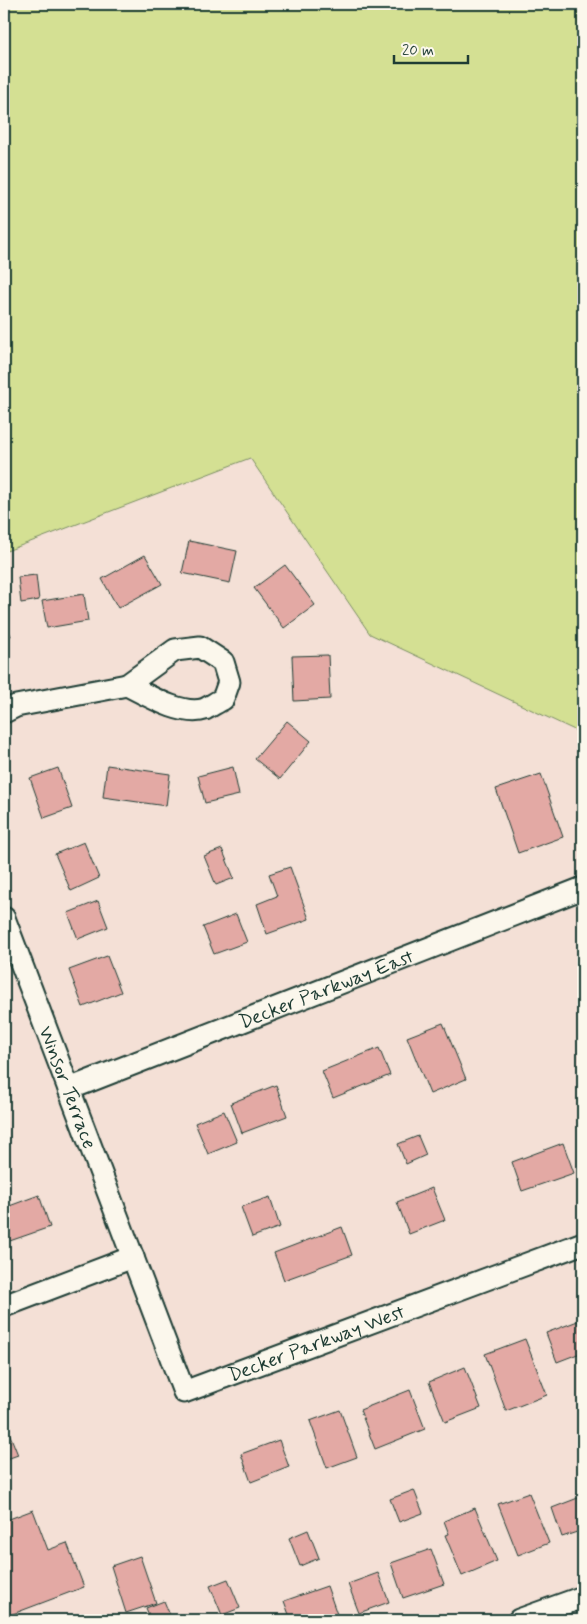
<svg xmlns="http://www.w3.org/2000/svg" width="587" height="1624" viewBox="0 0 587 1624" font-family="Mynerve,sans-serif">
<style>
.green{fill:#d4e093;stroke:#7a8e64}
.building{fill:#e3a9a4;stroke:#1f3d34}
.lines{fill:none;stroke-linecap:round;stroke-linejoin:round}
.street-casing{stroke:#1f3d34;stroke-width:25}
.street{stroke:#fbf7ec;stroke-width:21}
.labels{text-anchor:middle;stroke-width:4.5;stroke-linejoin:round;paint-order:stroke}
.street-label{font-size:20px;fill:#1f3d34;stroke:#fbf7ec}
</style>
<rect width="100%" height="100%" fill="#f4e0d6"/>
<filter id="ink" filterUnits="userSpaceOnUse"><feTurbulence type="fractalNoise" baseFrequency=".02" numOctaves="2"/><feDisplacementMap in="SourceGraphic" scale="10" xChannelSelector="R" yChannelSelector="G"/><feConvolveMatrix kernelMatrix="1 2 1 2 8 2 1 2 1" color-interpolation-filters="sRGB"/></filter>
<g filter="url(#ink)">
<path class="green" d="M 4,4 L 583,4 L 583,734 L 370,634 L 250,458 L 4,552 Z"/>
<path class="building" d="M 189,541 L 237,551 L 230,583 L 182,573 Z
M 145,555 L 162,584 L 118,608 L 102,579 Z
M 285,565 L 315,605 L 284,628 L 254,588 Z
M 36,575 L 39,600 L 21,603 L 18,577 Z
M 84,594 L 88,621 L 47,628 L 42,601 Z
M 4,619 L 11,636 L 4,639 Z
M 328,655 L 330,699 L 294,701 L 292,656 Z
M 287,721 L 311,741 L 280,779 L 255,759 Z
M 107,765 L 170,774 L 166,806 L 103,797 Z
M 233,767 L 239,795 L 205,803 L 198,776 Z
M 58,768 L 72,808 L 44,818 L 30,778 Z
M 541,774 L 563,837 L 518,853 L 496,789 Z
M 84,842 L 99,878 L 71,891 L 55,854 Z
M 222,849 L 234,878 L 216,885 L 204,856 Z
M 290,867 L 309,919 L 267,934 L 257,904 L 277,896 L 269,874 Z
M 98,901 L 108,927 L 78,939 L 68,913 Z
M 236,914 L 247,942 L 214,954 L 203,927 Z
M 107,956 L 121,992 L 83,1007 L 69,970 Z
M 443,1023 L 466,1079 L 430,1094 L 407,1037 Z
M 379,1048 L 390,1075 L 333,1098 L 322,1071 Z
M 276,1085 L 287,1116 L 242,1133 L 231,1103 Z
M 224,1111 L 237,1142 L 208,1154 L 195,1123 Z
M 418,1136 L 426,1155 L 406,1164 L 398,1144 Z
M 563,1143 L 574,1173 L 522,1191 L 512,1162 Z
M 432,1188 L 445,1220 L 409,1234 L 397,1202 Z
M 39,1195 L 50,1227 L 4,1243 L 4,1208 Z
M 270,1197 L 280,1227 L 252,1237 L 241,1207 Z
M 342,1227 L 352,1255 L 284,1280 L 274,1253 Z
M 583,1319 L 583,1352 L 557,1362 L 546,1333 Z
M 525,1339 L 547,1395 L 506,1411 L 485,1354 Z
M 465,1367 L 481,1408 L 445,1422 L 429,1382 Z
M 410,1390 L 425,1429 L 375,1449 L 360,1410 Z
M 340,1410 L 357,1457 L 327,1468 L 310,1421 Z
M 4,1420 L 18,1455 L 4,1460 Z
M 279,1440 L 289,1467 L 251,1482 L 241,1454 Z
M 414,1490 L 423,1513 L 399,1522 L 390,1499 Z
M 529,1493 L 549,1543 L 518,1555 L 498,1504 Z
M 583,1496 L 583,1530 L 562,1537 L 552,1508 Z
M 475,1508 L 497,1561 L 462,1576 L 445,1535 L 449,1534 L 444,1521 Z
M 33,1510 L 48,1550 L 67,1543 L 84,1587 L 10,1615 L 4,1598 L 4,1521 Z
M 308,1530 L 319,1558 L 300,1566 L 289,1538 Z
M 431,1549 L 444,1584 L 403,1598 L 391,1563 Z
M 140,1556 L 156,1603 L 126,1613 L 111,1566 Z
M 378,1573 L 389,1602 L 359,1613 L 348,1584 Z
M 228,1579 L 240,1608 L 222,1615 L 210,1586 Z
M 327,1586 L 339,1620 L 291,1620 L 284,1601 Z
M 164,1601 L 172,1620 L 151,1620 L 146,1608 Z"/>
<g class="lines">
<defs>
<g id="street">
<path d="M 200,647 L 223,662 L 229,682 L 223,699 C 217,702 211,706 205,709 C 183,717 147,695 127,685 L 175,650 Z"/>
<path d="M 4,712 L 16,706 L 127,685"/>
<path id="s1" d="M 4,918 L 184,1392 L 583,1243"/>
<path id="s2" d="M 69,1089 L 583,888"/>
<path d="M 4,1306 L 133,1257"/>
<path d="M 519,1620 L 583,1597"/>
</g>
</defs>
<use href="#street" class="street-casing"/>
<use href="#street" class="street"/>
</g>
</g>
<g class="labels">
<g class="street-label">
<text dy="7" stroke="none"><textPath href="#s2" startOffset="276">Decker Parkway East</textPath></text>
<text dy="7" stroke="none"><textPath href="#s1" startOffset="181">Winsor Terrace</textPath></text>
<text dy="7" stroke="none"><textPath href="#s1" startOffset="648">Decker Parkway West</textPath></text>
</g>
</g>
<rect width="587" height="1624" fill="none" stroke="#fbf7ec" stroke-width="20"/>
<rect x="10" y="10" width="567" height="1604" fill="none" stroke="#1f3d34" stroke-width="2" filter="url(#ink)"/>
<path d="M394 55v8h74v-8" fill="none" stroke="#1f3d34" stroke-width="2.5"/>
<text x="402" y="55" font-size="15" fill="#1f3d34" stroke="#fbf7ec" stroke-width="4" paint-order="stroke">20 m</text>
</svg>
